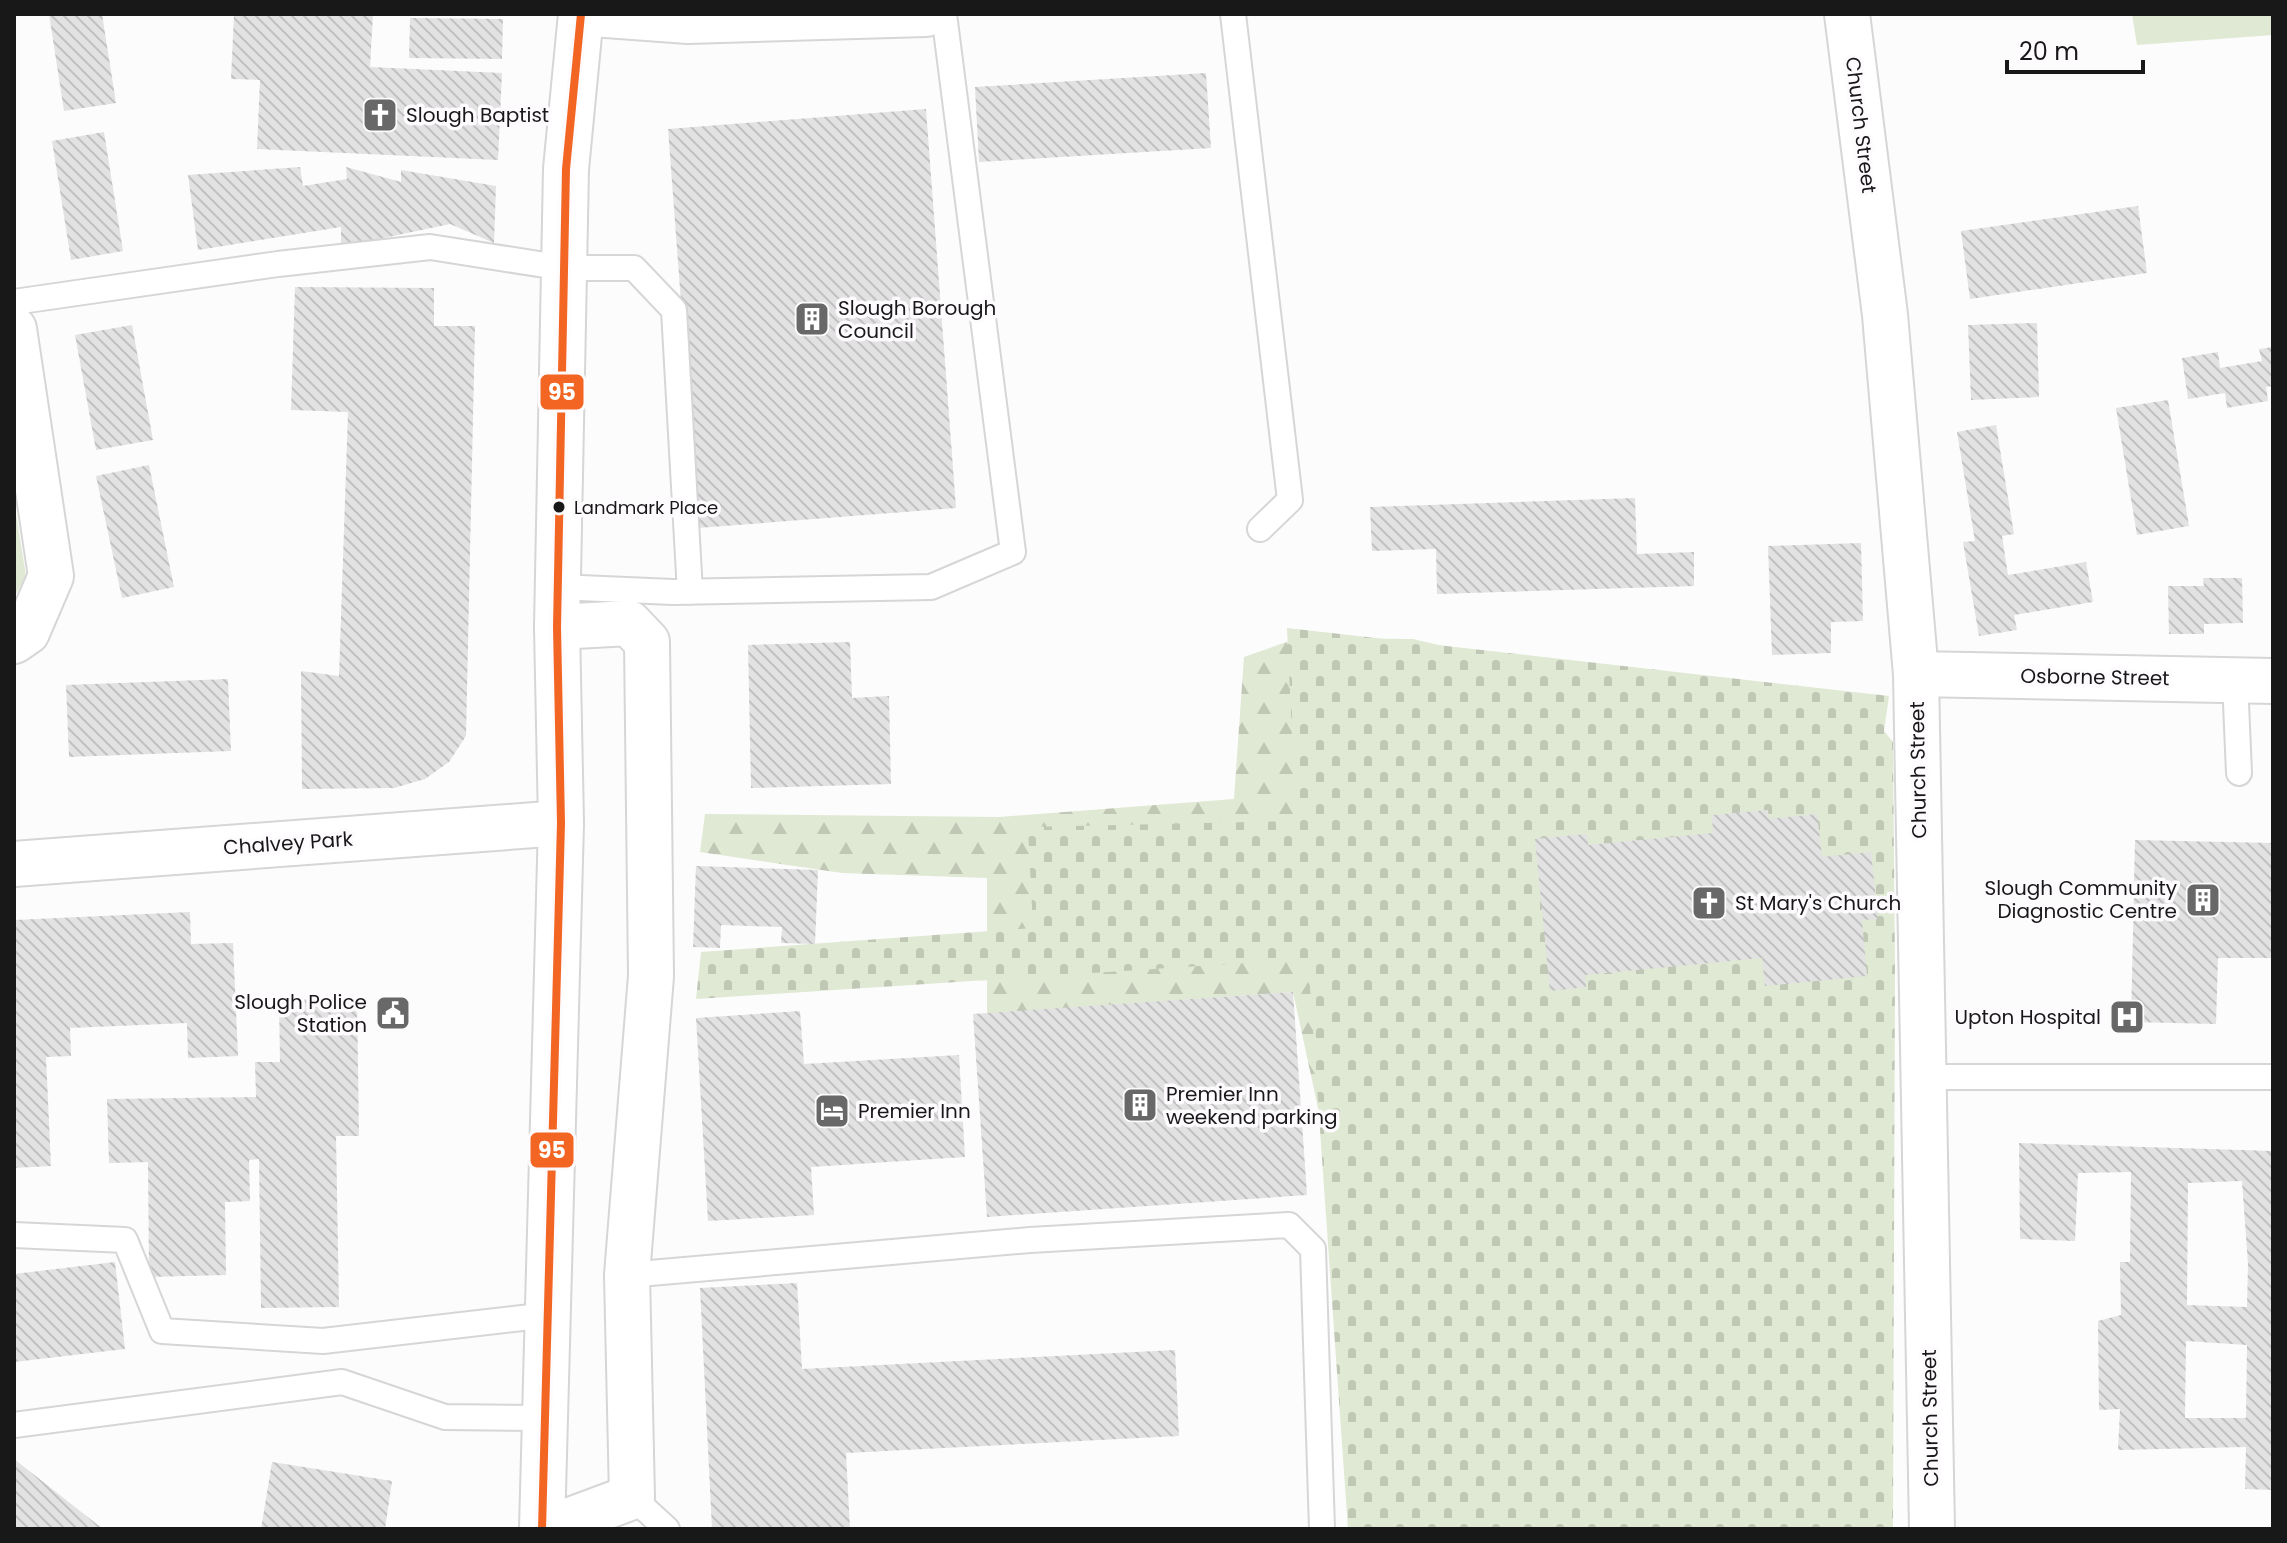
<svg xmlns="http://www.w3.org/2000/svg" width="2287" height="1543" viewBox="0 0 2287 1543" font-family="Poppins,sans-serif">
<style>
.grass{fill:#e0e9d4}
.forest{fill:url(#forest-firs)}
.cemetery{fill:url(#cemetery-stones)}
.building{fill:url(#building-back-hatch);fill-rule:evenodd}
.lines{fill:none;stroke-linecap:round;stroke-linejoin:round}
.lane-casing{stroke:#d6d6d6;stroke-width:28}
.street-casing{stroke:#d6d6d6;stroke-width:48}
.primary-casing{stroke:#d6d6d6;stroke-width:48}
.lane{stroke:#fff;stroke-width:24}
.street{stroke:#fff;stroke-width:44}
.primary{stroke:#fff;stroke-width:44}
.bus-1-casing{stroke:#fdfbfd;stroke-width:14}
.bus-1{stroke:#f26522;stroke-width:8}
.bus-dot{fill:#191819;stroke:#fdfbfd;stroke-width:3}
.labels{text-anchor:middle;stroke-width:7;stroke-linejoin:round;paint-order:stroke}
.bus-label{font-size:18px;fill:#191819;stroke:#fdfbfd;text-anchor:start}
.poi-label{font-size:20px;fill:#191819;stroke:#fdfbfd;text-anchor:start}
.street-label{font-size:20px;fill:#191819;stroke:#fdfbfd}
.line-badge{stroke:#fdfbfd;stroke-width:3}
.badge-label{font-size:22px;text-anchor:middle;font-weight:bold;fill:#fff}
</style>
<defs>
<pattern id="forest-firs" width="22" height="20" patternUnits="userSpaceOnUse" patternTransform="scale(2)"><rect width="22" height="20" fill="#e0e9d4"/><path d="M5 1l3.5 6h-7zM16 11l3.5 6h-7z" fill="#c0c7b5"/></pattern>
<pattern id="cemetery-stones" width="16" height="16" patternUnits="userSpaceOnUse" patternTransform="scale(2)"><rect width="16" height="16" fill="#e0e9d4"/><path d="M2 7V4a2 2 0 0 1 4 0v3zM10 15v-3a2 2 0 0 1 4 0v3z" fill="#c0c7b5"/></pattern>
<pattern id="building-back-hatch" width="6" height="6" patternUnits="userSpaceOnUse" patternTransform="scale(2)"><rect width="6" height="6" fill="#e3e2e3"/><path d="M-1 5l2 2M0 0l6 6M5-1l2 2" fill="none" stroke="#c2c1c2"/></pattern>
</defs>
<rect width="100%" height="100%" fill="#fcfcfc"/>
<path class="grass" d="M 2132,14 L 2273,14 L 2273,35 L 2137,45 Z
M 14,501 L 26,576 L 14,598 Z"/>
<path class="forest" d="M 1298,638 L 1413,639 L 1603,684 L 1323,1131 L 1293,992 L 987,1014 L 987,878 L 842,873 L 700,852 L 705,814 L 999,817 L 1234,799 L 1244,657 Z"/>
<path class="cemetery" d="M 1287,628 L 1889,696 L 1884,731 L 1893,742 L 1895,969 L 1893,1529 L 1348,1529 L 1308,959 L 696,999 L 701,952 L 1033,928 L 1028,827 L 1296,821 Z"/>
<path class="building" d="M 49,14 L 102,14 L 116,103 L 64,111 Z
M 234,14 L 373,14 L 370,67 L 502,73 L 498,160 L 257,149 L 260,80 L 231,79 Z
M 410,18 L 503,19 L 502,59 L 409,58 Z
M 1206,73 L 1211,148 L 979,162 L 975,87 Z
M 926,109 L 956,508 L 698,528 L 668,129 Z
M 104,132 L 123,251 L 71,260 L 52,141 Z
M 300,167 L 303,186 L 347,179 L 346,167 L 401,182 L 401,170 L 496,186 L 494,243 L 450,224 L 341,247 L 341,227 L 198,250 L 188,175 Z
M 2138,206 L 2147,273 L 1970,299 L 1961,231 Z
M 295,287 L 434,288 L 434,326 L 475,326 L 466,736 L 449,762 L 425,779 L 394,788 L 302,789 L 301,671 L 339,676 L 348,412 L 291,410 Z
M 2037,323 L 2039,397 L 1971,400 L 1968,325 Z
M 132,325 L 153,440 L 96,450 L 75,335 Z
M 2273,347 L 2273,386 L 2266,387 L 2268,401 L 2227,408 L 2225,393 L 2188,399 L 2182,358 L 2218,352 L 2220,368 L 2262,361 L 2259,349 Z
M 2168,400 L 2189,526 L 2137,535 L 2116,408 Z
M 1996,425 L 2014,534 L 2002,536 L 2008,575 L 2086,562 L 2093,602 L 2014,615 L 2017,630 L 1979,636 L 1963,542 L 1975,541 L 1957,432 Z
M 149,465 L 174,587 L 122,598 L 96,476 Z
M 1635,498 L 1637,554 L 1694,552 L 1694,586 L 1437,594 L 1436,549 L 1372,551 L 1370,507 Z
M 1861,543 L 1863,621 L 1831,622 L 1831,653 L 1772,655 L 1768,546 Z
M 2203,578 L 2242,578 L 2243,623 L 2204,624 L 2204,634 L 2169,634 L 2168,586 L 2204,586 Z
M 850,642 L 852,698 L 889,696 L 891,784 L 751,788 L 748,645 Z
M 228,679 L 231,751 L 69,757 L 66,685 Z
M 1768,810 L 1769,819 L 1817,814 L 1822,857 L 1871,852 L 1878,919 L 1862,920 L 1867,976 L 1765,986 L 1762,958 L 1585,975 L 1586,987 L 1550,991 L 1535,839 L 1587,834 L 1588,845 L 1713,833 L 1712,815 Z
M 2135,840 L 2273,843 L 2273,958 L 2218,958 L 2216,1024 L 2131,1022 Z
M 696,866 L 818,870 L 815,944 L 781,943 L 782,927 L 721,925 L 720,948 L 693,947 Z
M 190,912 L 191,944 L 233,943 L 238,1056 L 188,1058 L 187,1023 L 70,1028 L 71,1056 L 46,1057 L 51,1166 L 14,1168 L 14,920 Z
M 1293,992 L 1307,1195 L 987,1217 L 973,1014 Z
M 357,998 L 359,1136 L 336,1136 L 339,1307 L 261,1308 L 259,1159 L 249,1160 L 250,1201 L 225,1202 L 226,1275 L 149,1277 L 148,1162 L 109,1163 L 107,1099 L 256,1097 L 255,1062 L 280,1062 L 279,1000 Z
M 800,1011 L 804,1064 L 959,1055 L 965,1157 L 811,1167 L 814,1215 L 708,1221 L 696,1018 Z
M 2019,1143 L 2273,1151 L 2273,1490 L 2245,1489 L 2246,1447 L 2118,1450 L 2120,1409 L 2099,1410 L 2098,1321 L 2121,1315 L 2120,1262 L 2130,1262 L 2131,1172 L 2078,1173 L 2075,1241 L 2020,1239 ZM 2242,1181 L 2248,1264 L 2247,1307 L 2187,1305 L 2188,1183 ZM 2186,1341 L 2247,1345 L 2246,1418 L 2185,1418 Z
M 115,1262 L 125,1349 L 14,1362 L 14,1274 Z
M 797,1283 L 802,1369 L 1175,1350 L 1179,1436 L 846,1453 L 850,1529 L 712,1529 L 700,1288 Z
M 14,1459 L 103,1529 L 14,1529 Z
M 272,1462 L 392,1481 L 385,1529 L 261,1529 Z"/>
<g class="lines">
<defs>
<path id="lane" d="M 1233,14 L 1290,500 L 1260,529
M 14,302 L 278,264 L 430,247 L 564,268 L 634,268 L 674,310 L 690,592
M 557,587 L 673,592 L 931,587 L 1013,552 L 944,14
M 2235,680 L 2239,773
M 1924,1077 L 2273,1077
M 14,1235 L 125,1240 L 162,1331 L 323,1341 L 548,1315
M 627,1275 L 1030,1240 L 1289,1225 L 1313,1249 L 1322,1529
M 14,1425 L 342,1382 L 445,1417 L 544,1418
M 632,1497 L 667,1529"/>
<path id="street" d="M 593,14 L 688,21 L 926,14
M 1847,14 L 1885,315 L 1916,674 L 1932,1529
M 14,329 L 51,576 L 27,632 L 14,641
M 1916,674 L 2273,681
M 14,864 L 561,823
M 546,1529 L 632,1497 L 627,1275 L 651,976 L 647,642 L 629,623 L 557,627"/>
<path id="primary" d="M 542,1529 L 561,823 L 557,627 L 566,169 L 581,14"/>
</defs>
<use href="#lane" class="lane-casing"/>
<use href="#street" class="street-casing"/>
<use href="#primary" class="primary-casing"/>
<use href="#lane" class="lane"/>
<use href="#street" class="street"/>
<use href="#primary" class="primary"/>
<defs>
<path id="bus-1" d="M 542,1529 L 561,823 L 557,627 L 566,169 L 581,14"/>
</defs>
<use href="#bus-1" class="bus-1-casing"/>
<use href="#bus-1" class="bus-1"/>
</g>
<defs>
<symbol id="church-square" viewBox="-11 -11 22 22"><rect x="-9" y="-9" width="18" height="18" rx="4" fill="#686868" stroke="#fdfbfd"/><path d="M-1.2-6h2.4v3.5h3.3v2.4h-3.3V6h-2.4V-.1h-3.3v-2.4h3.3Z" fill="#fff"/></symbol>
<symbol id="building-square" viewBox="-11 -11 22 22"><rect x="-9" y="-9" width="18" height="18" rx="4" fill="#686868" stroke="#fdfbfd"/><path d="M-4-6H4V6H1V3H-1V6H-4ZM-2.5-4.3h1.7v1.8h-1.7ZM.8-4.3h1.7v1.8H.8ZM-2.5-1h1.7V.8h-1.7ZM.8-1h1.7V.8H.8Z" fill="#fff"/></symbol>
<symbol id="civic-square" viewBox="-11 -11 22 22"><rect x="-9" y="-9" width="18" height="18" rx="4" fill="#686868" stroke="#fdfbfd"/><path d="M-.6-6.5H3V-4.5H.6V-3L4-1V1h2V6H-6V1h2V-1L-.6-3ZM-1.2 2.5V6h2.4V2.5Z" fill="#fff"/></symbol>
<symbol id="hospital-square" viewBox="-11 -11 22 22"><rect x="-9" y="-9" width="18" height="18" rx="4" fill="#686868" stroke="#fdfbfd"/><path d="M-5-5h3v3.5h4V-5h3V5h-3V1.5h-4V5h-3Z" fill="#fff"/></symbol>
<symbol id="hotel-square" viewBox="-11 -11 22 22"><rect x="-9" y="-9" width="18" height="18" rx="4" fill="#686868" stroke="#fdfbfd"/><path d="M-6-4.5h1.5V1H6V5H4.5V3h-9V5H-6ZM-4 0a1.8 1.8 0 1 1 3.6 0ZM.5 0V-2.5h3Q6-2.5 6 0Z" fill="#fff"/></symbol>
</defs>
<g fill-rule="evenodd">
<use href="#church-square" x="360" y="95" width="40" height="40"/>
<use href="#building-square" x="792" y="299" width="40" height="40"/>
<use href="#building-square" x="2183" y="880" width="40" height="40"/>
<use href="#church-square" x="1689" y="883" width="40" height="40"/>
<use href="#civic-square" x="373" y="993" width="40" height="40"/>
<use href="#hospital-square" x="2107" y="997" width="40" height="40"/>
<use href="#building-square" x="1120" y="1085" width="40" height="40"/>
<use href="#hotel-square" x="812" y="1091" width="40" height="40"/>
</g>
<circle class="bus-dot" cx="559" cy="507" r="7"/>
<g class="labels">
<g class="bus-label">
<text x="574" y="514">Landmark Place</text>
</g>
<g class="poi-label">
<text x="406" y="122">Slough Baptist</text>
<text x="838" y="315">Slough Borough<tspan x="838" dy="23">Council</tspan></text>
<text x="2177" y="895" text-anchor="end">Slough Community<tspan x="2177" dy="23">Diagnostic Centre</tspan></text>
<text x="1735" y="910">St Mary's Church</text>
<text x="367" y="1009" text-anchor="end">Slough Police<tspan x="367" dy="23">Station</tspan></text>
<text x="2101" y="1024" text-anchor="end">Upton Hospital</text>
<text x="1166" y="1101">Premier Inn<tspan x="1166" dy="23">weekend parking</tspan></text>
<text x="858" y="1118">Premier Inn</text>
</g>
<g class="street-label">
<text transform="translate(1861 125) rotate(83)" y="7">Church Street</text>
<text transform="translate(2095 677) rotate(1)" y="7">Osborne Street</text>
<text transform="translate(1918 770) rotate(-91)" y="7">Church Street</text>
<text transform="translate(288 843) rotate(-4)" y="7">Chalvey Park</text>
<text transform="translate(1930 1418) rotate(-91)" y="7">Church Street</text>
</g>
</g>
<g class="line-badge">
<rect x="539" y="373" width="46" height="38" rx="8" fill="#f26522"/>
<rect x="529" y="1131" width="46" height="38" rx="8" fill="#f26522"/>
</g>
<g class="badge-label">
<text x="562" y="400">95</text>
<text x="552" y="1158">95</text>
</g>
<rect width="2287" height="1543" fill="none" stroke="#191819" stroke-width="32"/>
<path d="M2007 60v12h136v-12" fill="none" stroke="#191819" stroke-width="4"/>
<text x="2019" y="60" font-size="24" fill="#191819" stroke="#fdfbfd" stroke-width="6" paint-order="stroke">20 m</text>
</svg>
